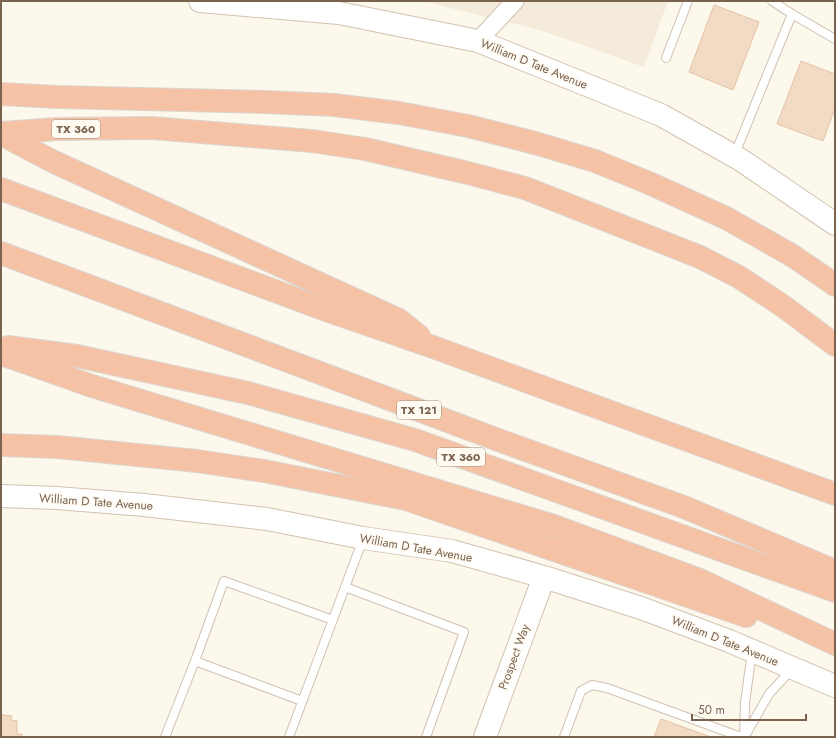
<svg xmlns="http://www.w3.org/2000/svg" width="836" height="738" viewBox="0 0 836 738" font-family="Jost,sans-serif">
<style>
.residential{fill:#f4ebdb}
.building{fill:#f2dbc4;stroke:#e4c3a5}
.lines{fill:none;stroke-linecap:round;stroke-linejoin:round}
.lane-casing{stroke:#d0c1b1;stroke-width:10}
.street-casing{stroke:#d0c1b1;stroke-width:19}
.secondary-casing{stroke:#d3c2af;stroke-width:24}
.highway-casing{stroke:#dcd6d1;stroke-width:24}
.lane{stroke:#fff;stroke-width:8}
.street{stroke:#fff;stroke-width:17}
.secondary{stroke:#fff;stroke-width:22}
.highway{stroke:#f5c2a5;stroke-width:22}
.labels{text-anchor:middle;stroke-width:3.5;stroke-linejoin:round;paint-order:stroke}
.shield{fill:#fffbf3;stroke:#a19080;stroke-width:1}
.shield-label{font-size:11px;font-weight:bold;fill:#79624e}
.street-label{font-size:12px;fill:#79624e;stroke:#fffbf3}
</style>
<rect width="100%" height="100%" fill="#fcf8ec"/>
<path class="residential" d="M 422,1 L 668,1 L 644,67 L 543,31 Z"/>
<path class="building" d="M 714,5 L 759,22 L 733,90 L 689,72 Z
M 801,61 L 835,74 L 835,108 L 823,141 L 777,124 Z
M 1,714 L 4,715 L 12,716 L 11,720 L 17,721 L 17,734 L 22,734 L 22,737 L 1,737 Z
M 661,719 L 711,737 L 654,737 Z"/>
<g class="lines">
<defs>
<path id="lane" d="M 772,1 L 792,14
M 666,58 L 688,1
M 734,156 L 792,14 L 835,39
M 345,587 L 464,632 L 426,737
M 195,661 L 224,581 L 333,620
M 745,736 L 769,694 L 792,669
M 165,737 L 195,661 L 302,701
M 289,737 L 363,539
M 564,737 L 581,691 L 592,685 L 607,688 L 741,737
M 744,737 L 745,703 L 752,651"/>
<path id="street" d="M 478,41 L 515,1"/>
<path id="secondary" d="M 200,1 L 339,13 L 478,41 L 661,115 L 741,160 L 835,224
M 1,496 L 57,498 L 144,505 L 267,519 L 363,538 L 452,551 L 544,577 L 641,608 L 729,641 L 835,686
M 485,737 L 544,577"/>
<path id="highway" d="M 1,94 L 58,97 L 266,102 L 334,105 L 399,113 L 468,126 L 535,143 L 595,161 L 649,183 L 726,218 L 793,256 L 835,285
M 1,133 L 58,129 L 152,128 L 312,141 L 365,149 L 468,173 L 525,188 L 700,257 L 739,277 L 783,306 L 835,345
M 1,134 L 52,161 L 399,320 L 419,336
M 1,189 L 326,310 L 433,347 L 835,494
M 1,253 L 501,441 L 684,507 L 835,571
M 8,347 L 77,356 L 248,393 L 415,440 L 835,591
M 1,354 L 92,386 L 554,526 L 700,580 L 835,644
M 1,445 L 57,447 L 197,461 L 264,471 L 406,499 L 746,616"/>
</defs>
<use href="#lane" class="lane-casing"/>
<use href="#street" class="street-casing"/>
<use href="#secondary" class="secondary-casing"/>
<use href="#highway" class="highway-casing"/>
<use href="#lane" class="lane"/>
<use href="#street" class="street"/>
<use href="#secondary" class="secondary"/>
<use href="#highway" class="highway"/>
</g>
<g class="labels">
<g class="shield">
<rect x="52" y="120" width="48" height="18" rx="3"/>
<rect x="397" y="401" width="44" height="18" rx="3"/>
<rect x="437" y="448" width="48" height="18" rx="3"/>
</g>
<g class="shield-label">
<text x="76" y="133">TX 360</text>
<text x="419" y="414">TX 121</text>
<text x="461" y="461">TX 360</text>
</g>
<g class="street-label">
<text transform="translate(534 64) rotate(22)" y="4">William D Tate Avenue</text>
<text transform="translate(96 502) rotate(4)" y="4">William D Tate Avenue</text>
<text transform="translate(416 548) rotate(10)" y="4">William D Tate Avenue</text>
<text transform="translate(725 641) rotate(22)" y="4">William D Tate Avenue</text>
<text transform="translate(514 657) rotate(-70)" y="4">Prospect Way</text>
</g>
</g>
<rect width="836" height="738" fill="none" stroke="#79624e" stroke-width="4"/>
<path d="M692 714v6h114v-6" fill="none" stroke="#79624e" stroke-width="2"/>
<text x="698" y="714" font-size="12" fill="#79624e" stroke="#fffbf3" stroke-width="3" paint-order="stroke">50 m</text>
</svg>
